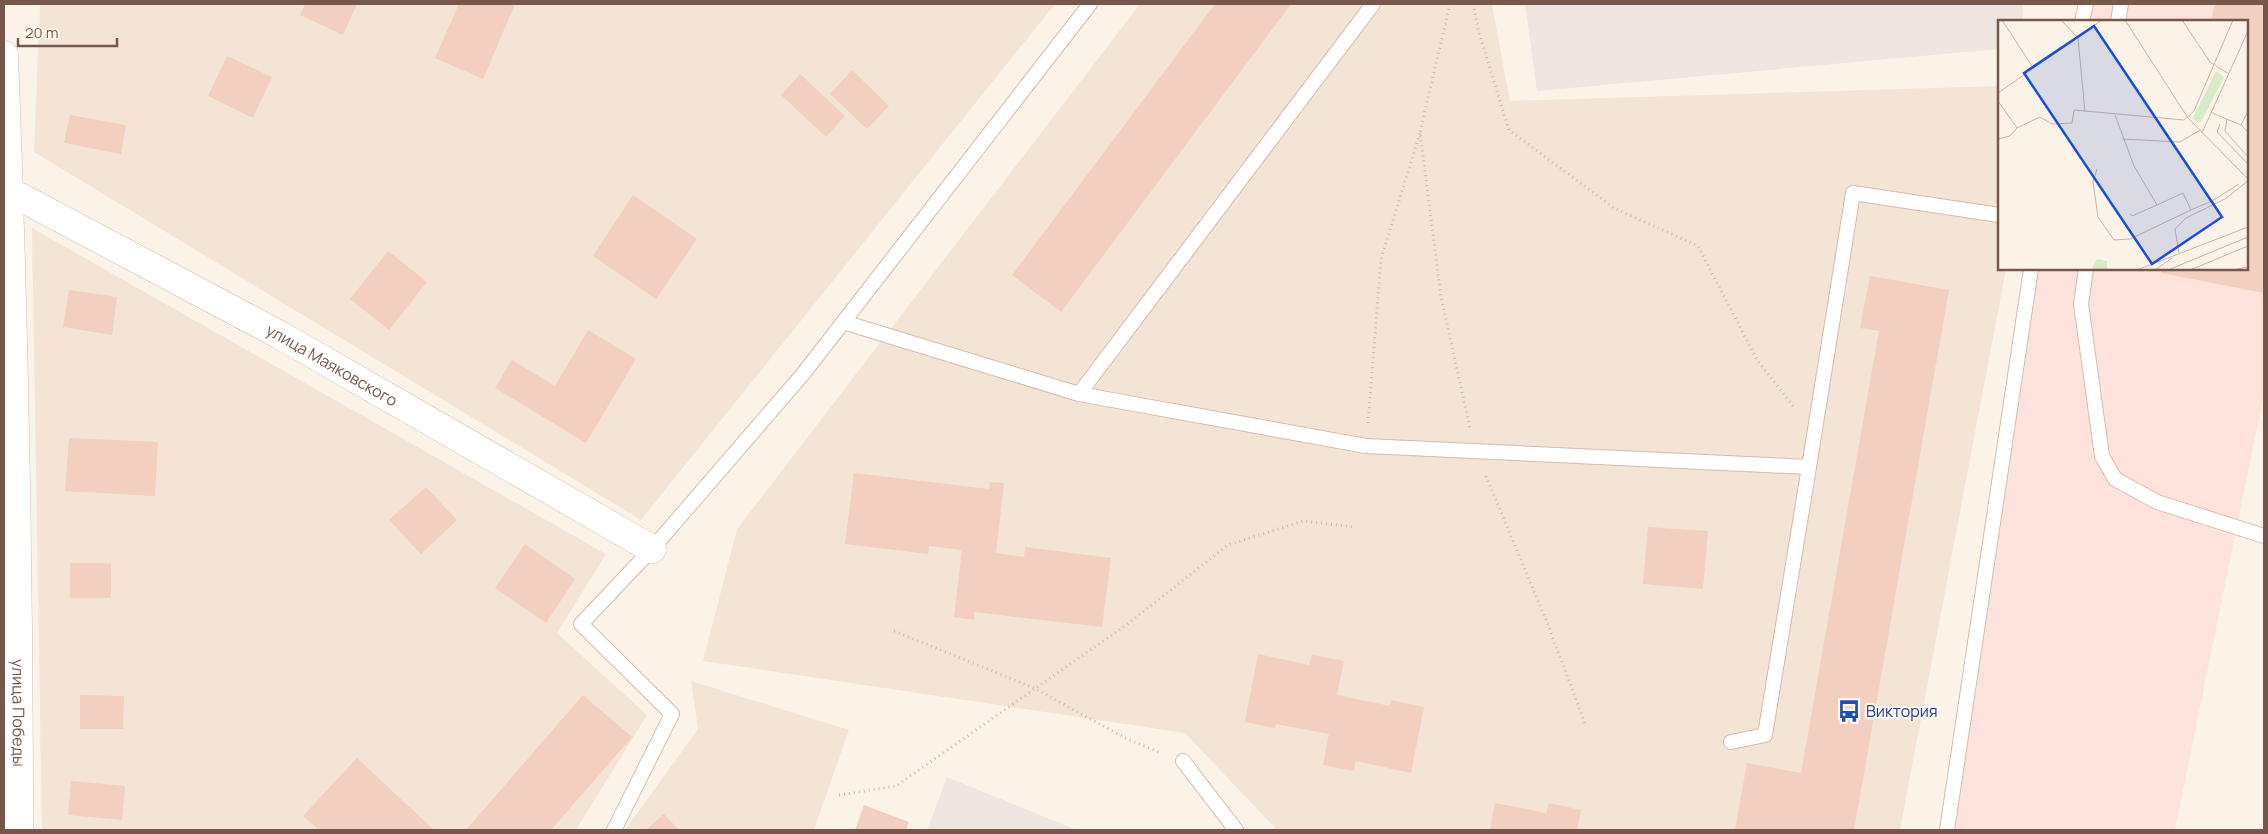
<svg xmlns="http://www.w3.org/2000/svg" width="2268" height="834" viewBox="0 0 2268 834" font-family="Manrope,sans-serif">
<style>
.residential{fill:#f4e4d6}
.commercial{fill:#fde3dc}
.industrial{fill:#ede6e1}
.building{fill:#f2cfbf}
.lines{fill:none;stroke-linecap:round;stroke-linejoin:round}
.lane-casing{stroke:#d1bcb0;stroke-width:16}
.street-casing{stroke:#d1bcb0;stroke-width:29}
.path{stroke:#d7b2a2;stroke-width:3;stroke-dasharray:1 4;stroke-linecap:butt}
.lane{stroke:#fff;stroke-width:14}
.street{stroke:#fff;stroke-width:28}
.labels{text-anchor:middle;stroke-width:4.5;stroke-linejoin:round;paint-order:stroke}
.street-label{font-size:16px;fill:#77574b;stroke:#fff7ee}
.transit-label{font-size:16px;fill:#164399;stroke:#fff7ee;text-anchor:start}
.inset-road{fill:none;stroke:#c7b5a9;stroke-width:1}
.view{fill:#1d4ed8;fill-opacity:0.15;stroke:#1d4ed8;stroke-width:2.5}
.inset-edge{fill:none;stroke:#77574b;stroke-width:2.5}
</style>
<rect width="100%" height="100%" fill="#fcf3e8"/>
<path class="residential" d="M 40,4 L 1055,4 L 641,520 L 34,152 Z
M 1140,4 L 1492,4 L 1510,101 L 1999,86 L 1999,269 L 2006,269 L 1900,830 L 1277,830 L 1185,733 L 703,661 L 737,529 Z
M 32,228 L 606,554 L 557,633 L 647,715 L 576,830 L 42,830 Z
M 691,681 L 849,730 L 814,830 L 625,830 L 698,729 Z"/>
<path class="commercial" d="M 2082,4 L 2264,4 L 2264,393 L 2175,830 L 1946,830 L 2038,269 L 2247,269 L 2247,21 L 2079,21 Z"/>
<path class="industrial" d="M 1525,4 L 2023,4 L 2023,21 L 1999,21 L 1999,49 L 1537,91 Z
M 947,777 L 1077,830 L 927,830 Z"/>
<path class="building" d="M 305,4 L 357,4 L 343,35 L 300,15 Z
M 459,4 L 515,4 L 483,79 L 435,58 Z
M 1215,4 L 1291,4 L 1061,312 L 1012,275 Z
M 2215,4 L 2264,4 L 2264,293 L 2161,273 L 2162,269 L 2247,269 L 2247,21 L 2211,21 Z
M 227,56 L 272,77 L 253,118 L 208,96 Z
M 852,70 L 889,106 L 867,129 L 830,94 Z
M 800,74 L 845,116 L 826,137 L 781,95 Z
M 70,115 L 126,125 L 121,154 L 64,143 Z
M 633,195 L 697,239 L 656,299 L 593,256 Z
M 388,251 L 427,282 L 389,330 L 350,299 Z
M 1870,276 L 1949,290 L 1854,830 L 1735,830 L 1747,763 L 1801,773 L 1879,331 L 1860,328 Z
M 69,290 L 117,297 L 112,335 L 63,327 Z
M 588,330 L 636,359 L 586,443 L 495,388 L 512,360 L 555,386 Z
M 69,438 L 158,442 L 155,496 L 65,491 Z
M 854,473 L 989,489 L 990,482 L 1004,483 L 996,553 L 1024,557 L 1025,547 L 1111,558 L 1102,627 L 974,612 L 974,620 L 954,617 L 962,550 L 929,546 L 928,554 L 845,544 Z
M 426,487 L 457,520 L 421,554 L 389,520 Z
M 1648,527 L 1708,531 L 1703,589 L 1643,584 Z
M 525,544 L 575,579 L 546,623 L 495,588 Z
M 70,563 L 111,563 L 111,598 L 70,598 Z
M 1258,654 L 1309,665 L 1312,655 L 1344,661 L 1337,695 L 1390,706 L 1391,700 L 1424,707 L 1411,773 L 1356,761 L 1354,771 L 1323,765 L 1329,734 L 1276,724 L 1275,728 L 1245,722 Z
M 80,695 L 124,696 L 123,729 L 80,729 Z
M 583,695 L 632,737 L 551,830 L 466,830 Z
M 357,758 L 434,830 L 319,830 L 303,816 Z
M 71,781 L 125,786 L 122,820 L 68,815 Z
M 1495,803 L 1546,813 L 1549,803 L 1581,810 L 1577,830 L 1490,830 Z
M 864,805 L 909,822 L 906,830 L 855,830 Z
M 664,814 L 679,830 L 646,830 Z"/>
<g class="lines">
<defs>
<path id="lane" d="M 2082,21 L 2086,4
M 2118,21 L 2121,4
M 2086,269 L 2081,304 L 2102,456 L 2115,479 L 2157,502 L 2264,536
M 843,322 L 1079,394 L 1366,446 L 1809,467 L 1853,193 L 1999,215
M 1079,394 L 1373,4
M 1731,742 L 1765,735 L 1809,467
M 1183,761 L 1236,830
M 614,830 L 672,714 L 581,624 L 652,549 L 803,374 L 1090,4
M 1947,830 L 2031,269"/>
<g id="street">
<path id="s1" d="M 4,55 C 14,313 19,572 19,830"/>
<path id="s2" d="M 4,192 L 9,191 L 280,335 L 652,549"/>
</g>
</defs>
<use href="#lane" class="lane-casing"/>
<use href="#street" class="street-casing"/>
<path class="path" d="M 1450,4 L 1420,132 L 1441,297 L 1470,428
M 1473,4 L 1479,33 L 1509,130 L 1614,208 L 1698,246 L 1757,360 L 1794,407
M 1368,423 L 1381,259 L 1420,133
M 1486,476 L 1548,625 L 1586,726
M 894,631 L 1034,688 L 1125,738 L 1161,753
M 839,795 L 896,786 L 1126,625 L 1228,545 L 1303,521 L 1354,527"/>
<use href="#lane" class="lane"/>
<use href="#street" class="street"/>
</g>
<defs>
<symbol id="bus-bare" viewBox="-9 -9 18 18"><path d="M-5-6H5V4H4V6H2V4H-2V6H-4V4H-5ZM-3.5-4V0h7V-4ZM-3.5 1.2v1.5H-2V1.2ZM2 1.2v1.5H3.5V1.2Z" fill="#1a4fb4" stroke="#fff7ee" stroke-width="2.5" paint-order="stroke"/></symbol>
</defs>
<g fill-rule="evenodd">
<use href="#bus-bare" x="1833" y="695" width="32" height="32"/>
</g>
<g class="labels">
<g class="street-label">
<text dy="6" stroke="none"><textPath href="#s2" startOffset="372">улица Маяковского</textPath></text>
<text dy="6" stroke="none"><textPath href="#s1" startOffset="658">улица Победы</textPath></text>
</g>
<g class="transit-label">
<text x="1866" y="717">Виктория</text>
</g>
</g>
<g transform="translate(1998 20)">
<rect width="250" height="250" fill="#fcf3e8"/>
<path d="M 218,51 L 226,57 L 203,102 L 198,102 L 195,98 ZM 99,239 L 109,241 L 109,250 L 93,250 Z" fill="#d8ebc6"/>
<path class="inset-road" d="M 4,0 L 36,49M 63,0 L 80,18 L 87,92M 127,0 L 190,98 L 250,159M 184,0 L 212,42 L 231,54M 0,73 L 104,0M 0,81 L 19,108M 214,93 L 243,105 L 250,112M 229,99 L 227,111 L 250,137M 222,104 L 219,112 L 250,144M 243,105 L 250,91M 204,113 L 250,11M 0,119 L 12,116 L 19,108 L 42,97 L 54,104 L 74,103 L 76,90 L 186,100 L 196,91 L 235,0M 124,119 L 182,122 L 202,110M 99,149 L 95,162 L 100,197 L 116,220 L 132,219 L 193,190 L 185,173 L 159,185 L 136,146 L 117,95M 193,190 L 214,181 L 241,164M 132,194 L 134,196 L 159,185M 181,233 L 177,209 L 188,198 L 227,179 L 250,161M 139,250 L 250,207M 157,250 L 174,238M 170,250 L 250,217M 192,250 L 250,226M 234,250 L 250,247"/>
<path class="view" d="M 96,6 L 224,197 L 154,244 L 26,53 Z"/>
<rect width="250" height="250" class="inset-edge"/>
</g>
<rect width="2268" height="834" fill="none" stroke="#77574b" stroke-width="10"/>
<path d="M18 38v8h99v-8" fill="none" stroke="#77574b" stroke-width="2.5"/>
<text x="25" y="38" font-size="15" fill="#77574b" stroke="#fff7ee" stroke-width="4" paint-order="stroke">20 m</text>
</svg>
